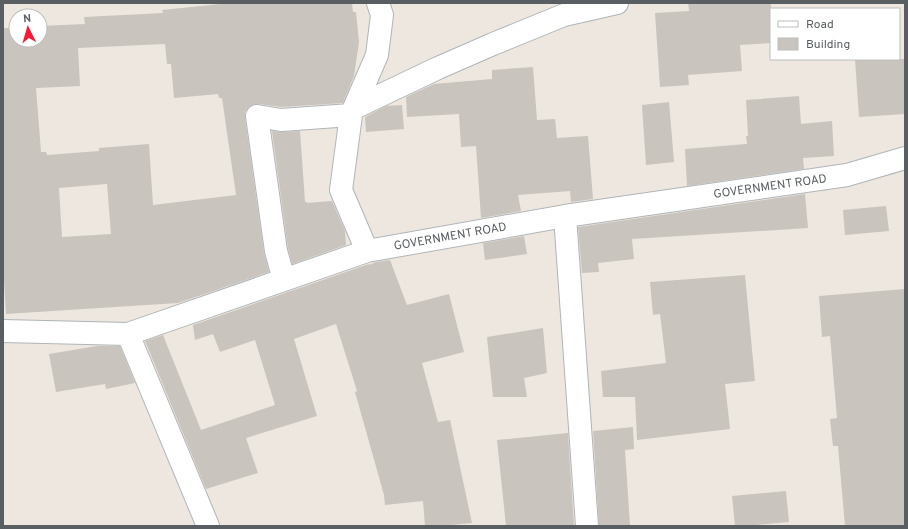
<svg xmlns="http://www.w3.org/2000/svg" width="908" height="529" viewBox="0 0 908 529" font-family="Overpass,sans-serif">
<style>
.building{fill:#cac4be;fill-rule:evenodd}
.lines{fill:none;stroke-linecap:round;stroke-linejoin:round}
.street-casing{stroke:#b0b5b8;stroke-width:24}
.street{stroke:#fff;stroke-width:22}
.labels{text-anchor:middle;stroke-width:3;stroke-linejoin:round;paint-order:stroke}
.street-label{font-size:12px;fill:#585e62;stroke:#fff}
</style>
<rect width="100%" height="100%" fill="#ede7df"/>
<path class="building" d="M 230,3 L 352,3 L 353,12 L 356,12 L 359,42 L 354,76 L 343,103 L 282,107 L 259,104 L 254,104 L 249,107 L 245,112 L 245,118 L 264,253 L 269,272 L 178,303 L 6,314 L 4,280 L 3,280 L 3,28 L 16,28 L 16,40 L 40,40 L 40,26 L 85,24 L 84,17 L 163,13 L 162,10 ZM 165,44 L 167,64 L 171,64 L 174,98 L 218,94 L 219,98 L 222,98 L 236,195 L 153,205 L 149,144 L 99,148 L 99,151 L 47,155 L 46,152 L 41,152 L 36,88 L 80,86 L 78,48 ZM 107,184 L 111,234 L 62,237 L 59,188 Z
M 688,3 L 771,3 L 771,43 L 740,45 L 742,71 L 688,75 L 689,85 L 660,87 L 655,13 L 689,11 Z
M 855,59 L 905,59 L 905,114 L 859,117 Z
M 533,67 L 537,120 L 555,119 L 557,138 L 588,136 L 593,199 L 571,202 L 570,191 L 518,195 L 521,211 L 481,218 L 476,146 L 461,147 L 459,114 L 407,117 L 406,97 L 434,84 L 492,79 L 492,70 Z
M 799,96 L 801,124 L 832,121 L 834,156 L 803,158 L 804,169 L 687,186 L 685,149 L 747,144 L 746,136 L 748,136 L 746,100 Z
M 669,102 L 674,162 L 646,165 L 642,105 Z
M 402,105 L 404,129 L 366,132 L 365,117 L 386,106 Z
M 272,131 L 282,132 L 300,131 L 305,202 L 307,202 L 307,203 L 332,201 L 345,231 L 346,245 L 292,264 L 288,248 Z
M 805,194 L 808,228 L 632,239 L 634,259 L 598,263 L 599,272 L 582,273 L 578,227 Z
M 886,206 L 889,231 L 845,235 L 843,210 Z
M 524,236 L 527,254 L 485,260 L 483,243 Z
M 390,260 L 407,305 L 449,294 L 464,352 L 422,363 L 438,422 L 450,420 L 472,523 L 440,526 L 425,526 L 423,501 L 385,505 L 384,495 L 355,392 L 357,391 L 336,324 L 294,339 L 317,416 L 246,438 L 258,473 L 206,489 L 145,341 L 163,335 L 201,430 L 275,405 L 255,340 L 220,352 L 213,334 L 195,340 L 193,325 L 369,264 L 369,265 L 376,262 Z
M 745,275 L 755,381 L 725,384 L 730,429 L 637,440 L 635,397 L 603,397 L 601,371 L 666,363 L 660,314 L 653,315 L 650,282 Z
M 905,289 L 905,526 L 845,526 L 838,446 L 833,446 L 830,419 L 837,418 L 830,336 L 822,337 L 819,296 Z
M 543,328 L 547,373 L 524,378 L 527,397 L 493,397 L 487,337 Z
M 97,346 L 120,346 L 135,383 L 106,389 L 105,384 L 56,392 L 49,354 Z
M 633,427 L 634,449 L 625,450 L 630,525 L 599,526 L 593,431 Z
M 568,433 L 574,526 L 506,526 L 497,440 Z
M 786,491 L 789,522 L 746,526 L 735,526 L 732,496 Z"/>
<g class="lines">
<defs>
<path id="street" d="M 354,108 L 438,68 L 493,44 L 564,15 L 617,3
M 565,216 L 587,526
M 367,251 L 341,190 L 351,115 L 377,55 L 382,15 L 378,3
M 284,280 L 276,251 L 257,116 L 281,120 L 351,115
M 3,331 L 128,334 L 367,251 L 565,216 L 847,175 L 905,158
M 128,334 L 208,526"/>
</defs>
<use href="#street" class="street-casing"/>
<use href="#street" class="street"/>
</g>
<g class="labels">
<g class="street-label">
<text transform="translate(770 186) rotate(-8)" y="4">GOVERNMENT ROAD</text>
<text transform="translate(450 236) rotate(-10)" y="4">GOVERNMENT ROAD</text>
</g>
</g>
<rect width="908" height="529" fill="none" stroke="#585e62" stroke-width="8"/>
<rect x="770" y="8" width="130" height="52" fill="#ffffff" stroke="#bcbfc0"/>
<rect x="778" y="21" width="20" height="6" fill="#ffffff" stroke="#bcbfc0"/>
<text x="806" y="28" font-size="12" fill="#585e62">Road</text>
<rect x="778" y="38" width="20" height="12" fill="#cac4be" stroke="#bcbfc0"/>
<text x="806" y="48" font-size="12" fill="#585e62">Building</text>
<g transform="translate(28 28) rotate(355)"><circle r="19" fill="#ffffff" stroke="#bcbfc0"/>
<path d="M0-3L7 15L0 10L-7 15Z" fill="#f71a36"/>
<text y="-6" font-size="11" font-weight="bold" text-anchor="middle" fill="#585e62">N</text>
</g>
</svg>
